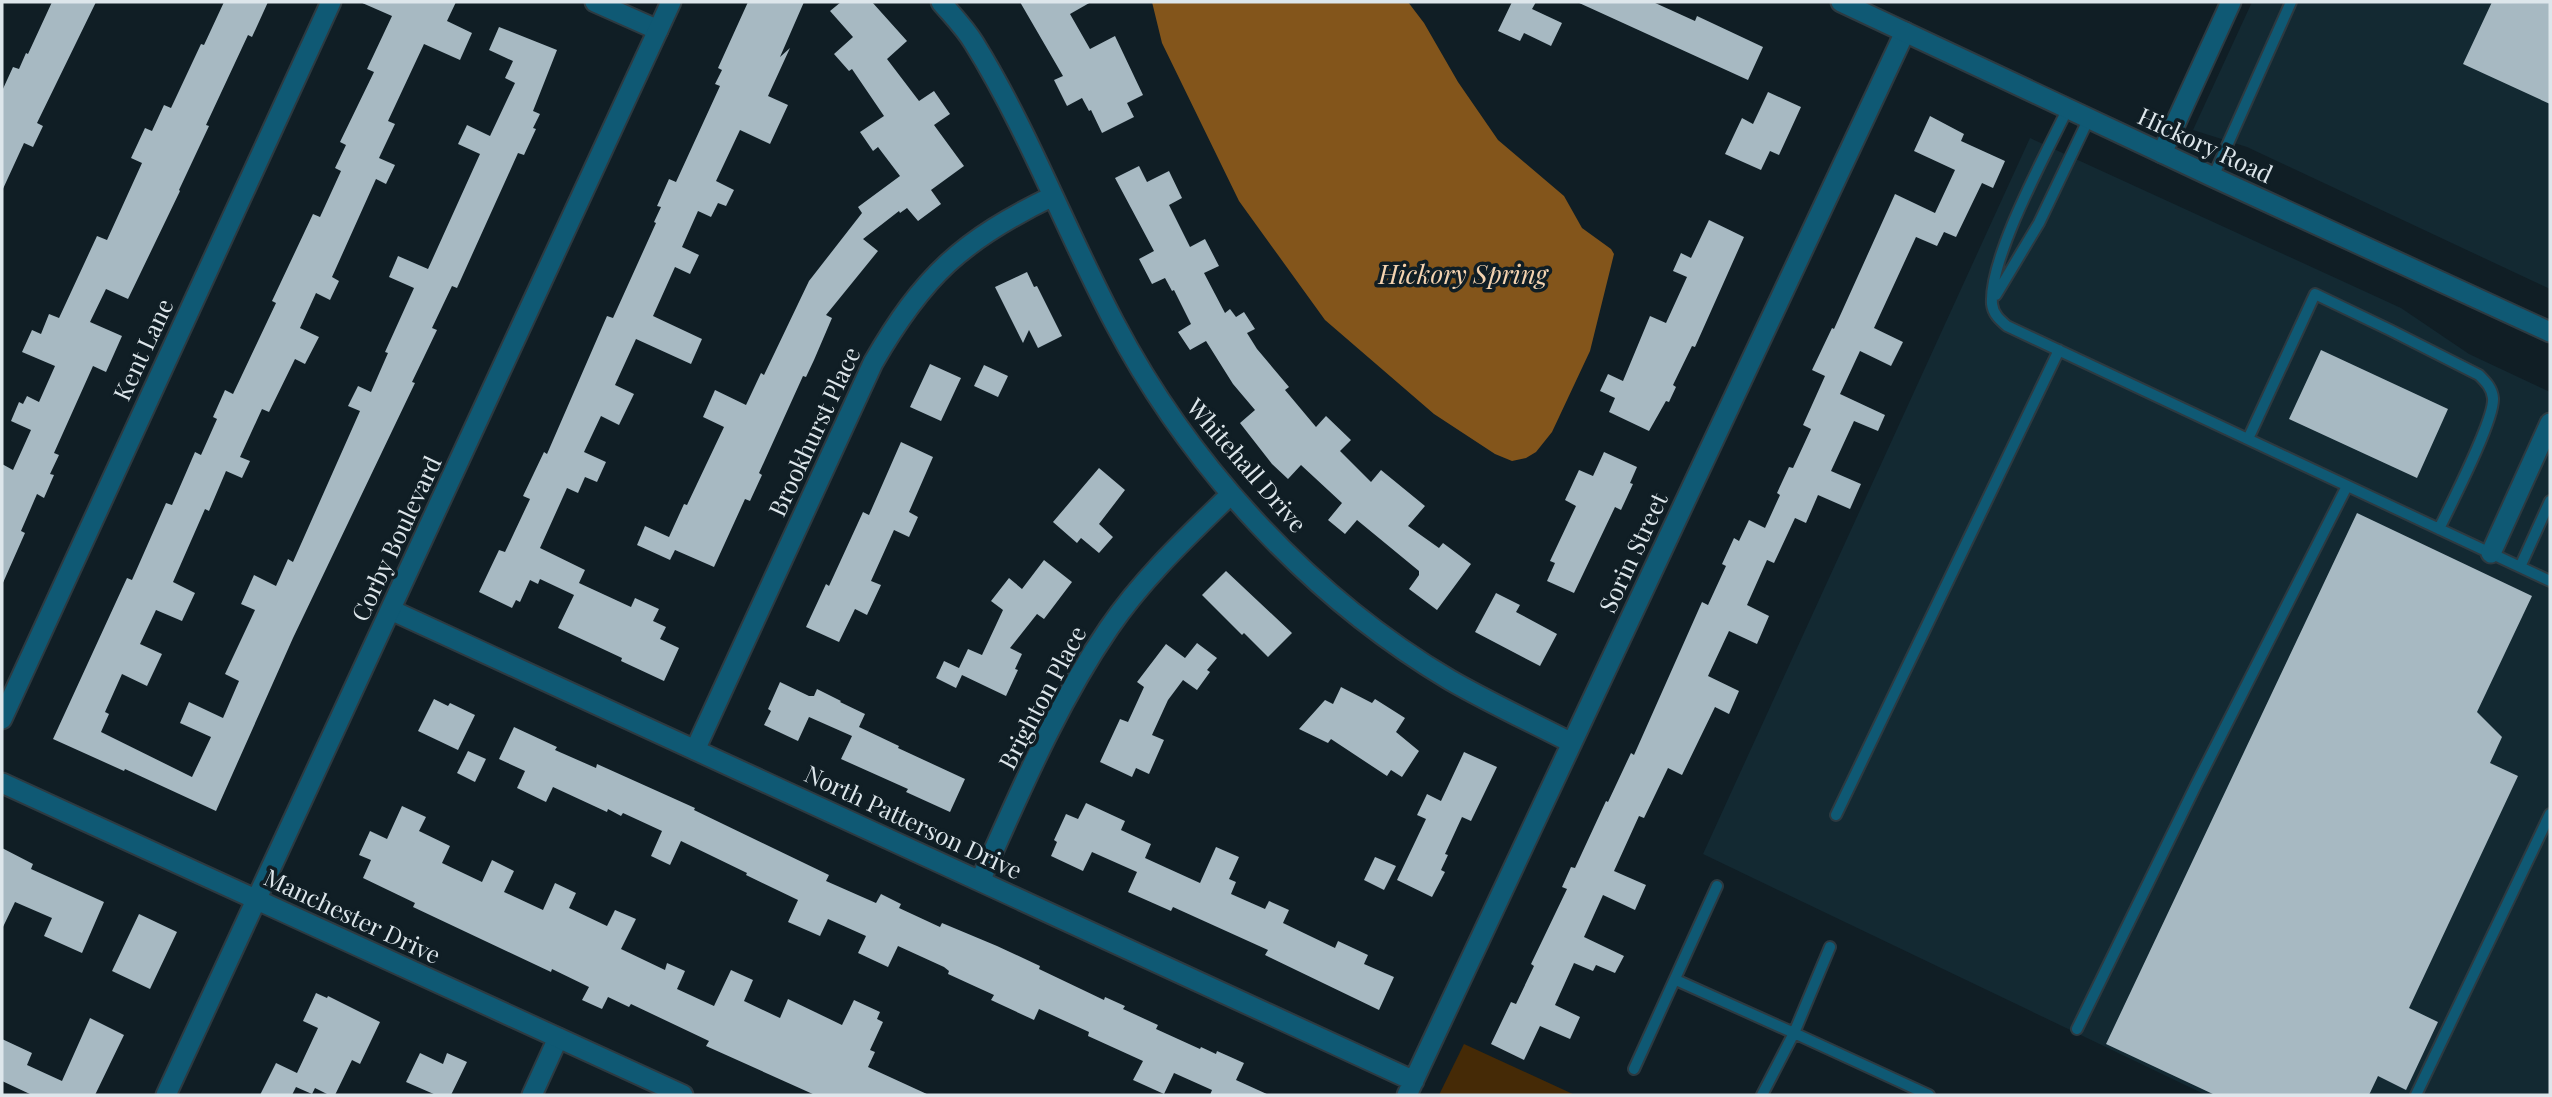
<svg xmlns="http://www.w3.org/2000/svg" width="2552" height="1097" viewBox="0 0 2552 1097" font-family="'Playfair Display',serif">
<style>
.built{fill:#132932}
.green{fill:#452a06}
.water{fill:#83551b}
.building{fill:#a7b9c2}
.lines{fill:none;stroke-linecap:round;stroke-linejoin:round}
.service-casing{stroke:#2d3a41;stroke-width:14}
.minor-casing{stroke:#2d3a41;stroke-width:23}
.tertiary-casing{stroke:#2d3a41;stroke-width:23}
.service{stroke:#0f5974;stroke-width:10}
.minor{stroke:#0f5974;stroke-width:19}
.tertiary{stroke:#0f5974;stroke-width:19}
.labels{text-anchor:middle;stroke-width:7;stroke-linejoin:round;paint-order:stroke}
.street-label{font-size:24px;fill:#dde6eb;stroke:#101e25}
.water-label{font-size:26px;font-style:italic;fill:#f4d3b0;stroke:#101e25}
</style>
<rect width="100%" height="100%" fill="#101e25"/>
<path class="built" d="M 2252,2 L 2550,2 L 2550,289 L 2247,147 L 2193,130 Z
M 2030,138 L 2401,308 L 2469,354 L 2550,392 L 2550,1095 L 2206,1095 L 1703,854 Z"/>
<path class="green" d="M 1464,1044 L 1575,1095 L 1439,1095 Z"/>
<path class="water" d="M 1152,2 L 1408,2 L 1424,23 L 1458,82 L 1498,140 L 1564,196 L 1582,228 L 1611,249 L 1614,254 L 1590,351 L 1552,432 L 1536,452 L 1526,458 L 1512,461 L 1495,454 L 1434,414 L 1325,320 L 1239,201 L 1162,43 Z"/>
<path class="building" d="M 52,2 L 96,2 L 37,123 L 43,126 L 33,147 L 24,143 L 2,191 L 2,91 L 13,67 L 19,69 L 26,53 L 28,54 Z
M 224,2 L 268,2 L 252,37 L 248,35 L 206,125 L 209,126 L 179,190 L 180,191 L 128,299 L 106,289 L 90,322 L 122,336 L 106,372 L 93,366 L 54,453 L 59,455 L 50,474 L 54,475 L 44,498 L 37,494 L 21,531 L 25,533 L 2,585 L 2,464 L 13,470 L 31,430 L 11,421 L 19,402 L 23,404 L 27,396 L 39,402 L 55,366 L 22,352 L 32,330 L 41,334 L 49,314 L 59,318 L 97,236 L 107,240 L 142,163 L 131,158 L 145,128 L 152,131 L 164,105 L 171,108 L 201,44 L 204,45 Z
M 360,2 L 456,2 L 447,21 L 472,33 L 460,60 L 424,44 L 388,121 L 395,124 L 379,158 L 395,165 L 386,184 L 376,179 L 332,277 L 339,281 L 330,300 L 316,293 L 300,328 L 319,337 L 305,364 L 295,359 L 269,412 L 262,409 L 240,457 L 250,461 L 242,478 L 226,471 L 209,511 L 205,509 L 173,582 L 195,593 L 182,621 L 156,610 L 140,644 L 162,654 L 147,686 L 122,674 L 105,712 L 109,714 L 101,732 L 192,777 L 211,737 L 180,723 L 189,702 L 223,718 L 239,681 L 225,674 L 255,610 L 241,604 L 254,575 L 276,586 L 288,559 L 293,562 L 360,411 L 348,406 L 358,386 L 371,392 L 388,353 L 385,352 L 414,288 L 389,277 L 398,256 L 428,269 L 480,154 L 458,144 L 467,125 L 490,136 L 515,83 L 505,78 L 513,61 L 489,50 L 499,27 L 557,50 L 533,111 L 540,114 L 533,128 L 536,129 L 524,155 L 518,153 L 457,288 L 452,286 L 432,328 L 437,330 L 412,382 L 415,383 L 293,638 L 216,811 L 125,769 L 124,771 L 53,739 L 127,578 L 132,580 L 166,503 L 172,505 L 195,452 L 201,455 L 217,419 L 213,417 L 225,390 L 233,394 L 276,303 L 272,301 L 313,214 L 320,217 L 341,171 L 335,168 L 346,145 L 340,142 L 374,72 L 367,69 L 392,16 Z
M 748,2 L 804,2 L 780,57 L 790,48 L 768,96 L 788,105 L 770,144 L 740,130 L 716,181 L 734,190 L 726,206 L 718,203 L 711,217 L 698,211 L 682,247 L 699,255 L 690,274 L 675,267 L 653,316 L 702,339 L 691,364 L 636,339 L 615,385 L 634,394 L 619,425 L 601,416 L 584,452 L 606,462 L 597,482 L 585,477 L 578,493 L 567,488 L 540,548 L 585,570 L 579,583 L 631,607 L 635,598 L 659,609 L 653,621 L 666,627 L 660,639 L 679,648 L 664,681 L 621,661 L 622,658 L 558,628 L 574,595 L 540,579 L 538,584 L 530,580 L 520,602 L 516,600 L 512,608 L 479,592 L 499,550 L 505,552 L 530,499 L 523,496 L 544,452 L 547,454 L 607,316 L 613,318 L 656,223 L 654,222 L 661,207 L 657,206 L 669,179 L 676,182 L 720,86 L 715,84 L 722,70 L 718,68 Z
M 841,2 L 872,2 L 907,41 L 887,59 L 919,101 L 934,91 L 950,114 L 934,125 L 964,166 L 931,190 L 941,204 L 918,221 L 907,208 L 900,213 L 899,211 L 863,239 L 878,251 L 826,315 L 832,318 L 814,360 L 806,377 L 803,376 L 759,473 L 762,475 L 750,501 L 745,499 L 714,567 L 675,550 L 670,560 L 637,545 L 645,526 L 669,537 L 684,504 L 687,505 L 724,427 L 703,417 L 715,390 L 746,405 L 761,373 L 764,375 L 809,281 L 862,213 L 858,207 L 900,176 L 878,147 L 873,151 L 860,132 L 884,116 L 852,69 L 849,71 L 834,54 L 853,37 L 830,11 Z
M 1020,2 L 1091,2 L 1070,14 L 1090,49 L 1115,36 L 1143,95 L 1127,103 L 1134,117 L 1102,133 L 1091,110 L 1089,111 L 1082,98 L 1067,106 L 1054,80 L 1063,76 Z
M 1512,2 L 1536,2 L 1532,9 L 1562,23 L 1551,46 L 1524,33 L 1520,41 L 1498,31 Z
M 1577,2 L 1653,2 L 1695,21 L 1697,16 L 1763,47 L 1748,80 Z
M 2492,2 L 2550,2 L 2550,104 L 2463,64 Z
M 1768,92 L 1801,107 L 1779,155 L 1770,151 L 1761,170 L 1725,154 L 1742,118 L 1753,124 Z
M 1930,116 L 1964,134 L 1961,141 L 2005,161 L 1993,188 L 1982,183 L 1956,237 L 1944,232 L 1937,246 L 1916,237 L 1874,328 L 1903,342 L 1891,366 L 1860,351 L 1840,394 L 1885,415 L 1878,431 L 1854,421 L 1831,471 L 1861,484 L 1850,509 L 1818,495 L 1806,523 L 1795,518 L 1774,563 L 1767,560 L 1747,605 L 1769,616 L 1757,644 L 1729,631 L 1708,676 L 1739,691 L 1729,714 L 1715,707 L 1682,775 L 1668,768 L 1644,818 L 1639,816 L 1614,871 L 1646,885 L 1635,910 L 1603,895 L 1584,937 L 1624,956 L 1615,973 L 1596,965 L 1593,971 L 1574,963 L 1555,1005 L 1580,1017 L 1570,1039 L 1540,1026 L 1524,1060 L 1491,1044 L 1511,1002 L 1516,1004 L 1534,966 L 1531,964 L 1567,889 L 1562,887 L 1571,867 L 1575,868 L 1606,801 L 1608,802 L 1631,753 L 1634,755 L 1702,602 L 1708,605 L 1726,566 L 1722,564 L 1734,538 L 1739,541 L 1749,520 L 1765,528 L 1780,495 L 1777,493 L 1789,467 L 1793,468 L 1811,429 L 1803,425 L 1825,376 L 1812,370 L 1832,328 L 1834,329 L 1895,194 L 1935,213 L 1955,170 L 1914,151 Z
M 1139,166 L 1147,182 L 1169,171 L 1182,198 L 1169,205 L 1190,247 L 1205,239 L 1219,266 L 1204,273 L 1225,313 L 1230,309 L 1236,317 L 1244,312 L 1255,329 L 1247,333 L 1257,349 L 1289,387 L 1285,390 L 1316,427 L 1326,416 L 1351,440 L 1340,451 L 1371,482 L 1381,470 L 1425,506 L 1408,526 L 1439,548 L 1443,543 L 1471,564 L 1437,610 L 1409,589 L 1419,575 L 1419,571 L 1357,520 L 1345,534 L 1328,520 L 1342,503 L 1301,465 L 1288,479 L 1272,464 L 1240,423 L 1255,410 L 1233,384 L 1206,341 L 1190,350 L 1178,332 L 1191,324 L 1174,290 L 1172,291 L 1165,278 L 1152,284 L 1139,259 L 1154,251 L 1115,178 Z
M 1709,220 L 1744,237 L 1695,347 L 1692,346 L 1673,385 L 1676,387 L 1669,402 L 1666,401 L 1649,431 L 1609,412 L 1615,398 L 1600,391 L 1608,374 L 1623,381 L 1650,316 L 1666,323 L 1687,277 L 1673,271 L 1681,253 L 1691,258 Z
M 1027,272 L 1034,287 L 1037,286 L 1062,336 L 1038,348 L 1029,330 L 1023,343 L 995,287 Z
M 2321,350 L 2448,409 L 2417,478 L 2289,419 Z
M 930,364 L 961,378 L 941,421 L 910,407 Z
M 984,365 L 1008,376 L 998,397 L 974,386 Z
M 901,442 L 933,457 L 909,512 L 918,517 L 909,537 L 894,530 L 871,581 L 881,585 L 867,615 L 855,609 L 839,642 L 806,627 L 826,584 L 829,586 L 863,512 L 869,515 Z
M 1604,452 L 1637,467 L 1630,483 L 1633,484 L 1621,510 L 1615,507 L 1574,593 L 1547,581 L 1555,563 L 1550,561 L 1576,506 L 1565,500 L 1579,470 L 1593,476 Z
M 1099,468 L 1125,490 L 1099,524 L 1113,537 L 1099,553 L 1081,538 L 1077,543 L 1053,522 Z
M 2357,513 L 2532,596 L 2477,712 L 2502,737 L 2490,763 L 2518,776 L 2409,1008 L 2438,1022 L 2406,1090 L 2378,1076 L 2369,1095 L 2215,1095 L 2106,1044 Z
M 1044,560 L 1072,582 L 1044,619 L 1037,614 L 1010,648 L 1022,654 L 1015,669 L 1018,670 L 1006,696 L 962,675 L 956,688 L 936,678 L 944,661 L 959,668 L 968,649 L 982,655 L 1003,610 L 991,601 L 1009,578 L 1022,589 Z
M 1226,571 L 1292,633 L 1268,657 L 1244,633 L 1242,635 L 1202,595 Z
M 1496,593 L 1520,605 L 1516,612 L 1557,634 L 1540,666 L 1475,632 Z
M 1197,643 L 1217,658 L 1207,670 L 1210,672 L 1197,690 L 1183,680 L 1168,700 L 1152,735 L 1164,740 L 1149,774 L 1136,768 L 1132,777 L 1100,762 L 1120,719 L 1128,722 L 1144,687 L 1137,682 L 1166,644 L 1185,658 Z
M 780,682 L 809,696 L 814,696 L 817,689 L 841,701 L 840,702 L 865,714 L 859,727 L 899,746 L 898,748 L 965,779 L 950,812 L 906,792 L 908,789 L 841,759 L 852,736 L 809,717 L 798,741 L 764,725 L 771,711 L 768,709 Z
M 1341,687 L 1372,703 L 1375,699 L 1405,718 L 1396,732 L 1419,751 L 1402,777 L 1391,770 L 1387,776 L 1331,739 L 1328,743 L 1299,729 L 1325,700 L 1333,704 Z
M 434,699 L 448,706 L 450,703 L 475,715 L 458,750 L 418,731 Z
M 514,727 L 557,747 L 555,750 L 596,768 L 597,764 L 695,808 L 694,810 L 829,875 L 826,881 L 876,903 L 881,894 L 901,904 L 899,908 L 940,927 L 942,923 L 997,946 L 1040,966 L 1039,969 L 1104,1000 L 1105,997 L 1125,1006 L 1123,1009 L 1158,1025 L 1156,1029 L 1200,1049 L 1201,1047 L 1216,1054 L 1217,1051 L 1244,1063 L 1236,1080 L 1269,1095 L 1210,1095 L 1212,1090 L 1174,1073 L 1164,1094 L 1133,1080 L 1143,1061 L 1088,1036 L 1089,1032 L 1039,1009 L 1034,1020 L 991,1000 L 994,995 L 948,974 L 949,971 L 944,967 L 898,946 L 888,967 L 858,953 L 866,936 L 828,919 L 820,936 L 788,922 L 798,900 L 746,875 L 747,873 L 681,841 L 670,865 L 651,856 L 662,831 L 623,813 L 621,816 L 608,809 L 607,812 L 553,787 L 546,802 L 517,788 L 525,771 L 499,759 Z
M 468,751 L 486,759 L 475,782 L 457,773 Z
M 1464,752 L 1497,767 L 1471,821 L 1462,817 L 1445,854 L 1448,855 L 1441,870 L 1445,872 L 1432,897 L 1397,880 L 1426,819 L 1417,815 L 1427,794 L 1441,801 Z
M 1086,803 L 1125,821 L 1121,830 L 1151,844 L 1145,858 L 1200,883 L 1216,847 L 1239,857 L 1229,879 L 1236,882 L 1231,894 L 1265,909 L 1269,901 L 1289,910 L 1283,923 L 1335,948 L 1338,941 L 1368,955 L 1364,964 L 1394,977 L 1379,1010 L 1265,955 L 1268,950 L 1173,907 L 1171,911 L 1128,892 L 1137,872 L 1092,852 L 1083,871 L 1051,856 L 1057,842 L 1054,840 L 1066,814 L 1078,819 Z
M 402,806 L 426,817 L 419,831 L 450,846 L 442,863 L 482,882 L 492,860 L 514,871 L 504,892 L 543,910 L 555,883 L 576,893 L 569,908 L 607,926 L 615,910 L 636,919 L 621,949 L 665,970 L 667,963 L 685,971 L 677,989 L 714,1006 L 731,970 L 753,980 L 744,1001 L 780,1018 L 788,999 L 842,1025 L 854,1000 L 880,1012 L 877,1019 L 883,1022 L 870,1050 L 875,1052 L 868,1067 L 929,1095 L 815,1095 L 706,1046 L 709,1041 L 631,1004 L 629,1007 L 608,997 L 602,1009 L 582,1000 L 589,987 L 552,969 L 551,972 L 413,907 L 415,903 L 363,878 L 371,860 L 359,855 L 370,831 L 387,839 Z
M 2,848 L 33,864 L 31,869 L 104,902 L 82,953 L 44,936 L 52,918 L 15,902 L 2,929 Z
M 1375,857 L 1396,866 L 1384,890 L 1364,880 Z
M 139,914 L 177,932 L 150,989 L 112,971 Z
M 316,993 L 327,998 L 328,996 L 380,1022 L 360,1064 L 352,1060 L 335,1095 L 329,1095 L 315,1088 L 312,1094 L 296,1087 L 292,1095 L 260,1095 L 276,1063 L 297,1073 L 318,1028 L 303,1021 Z
M 90,1018 L 124,1035 L 95,1095 L 32,1095 L 2,1081 L 2,1039 L 32,1053 L 27,1065 L 62,1081 Z
M 420,1053 L 443,1064 L 447,1053 L 467,1062 L 451,1095 L 436,1095 L 406,1082 Z"/>
<g class="lines">
<defs>
<path id="service" d="M 2068,108 C 2046,154 1989,257 1992,304 C 1993,314 2000,320 2007,326 L 2550,581
M 2213,177 L 2291,2
M 1996,295 L 2039,223 L 2089,118
M 2248,439 L 2315,294 L 2390,330 L 2479,375 C 2486,382 2492,388 2493,398 C 2495,419 2451,504 2439,529
M 2520,567 L 2550,501
M 1836,815 L 2059,350
M 1676,980 L 1794,1033 L 1830,947
M 2077,1029 L 2196,785 L 2347,486
M 1634,1069 L 1717,886
M 1762,1095 L 1794,1033 L 1929,1095
M 2416,1095 L 2550,814"/>
<path id="minor" d="M 595,2 L 658,30
M 941,2 C 952,15 965,28 974,43 C 1028,130 1066,231 1114,322 C 1189,465 1310,597 1450,680 C 1490,703 1531,722 1572,743
M 2162,153 L 2231,2
M 2491,553 L 2550,423
M 391,610 L 1414,1081
M 2,719 L 331,2
M 695,750 L 873,363 C 923,276 962,240 1053,196
M 980,881 C 1019,795 1055,707 1109,628 C 1143,578 1188,536 1231,494
M 532,1095 L 558,1038
M 1407,1095 L 1905,32"/>
<path id="tertiary" d="M 1841,2 L 2213,177 L 2550,332
M 2,783 L 683,1095
M 166,1095 L 671,2"/>
</defs>
<use href="#service" class="service-casing"/>
<use href="#minor" class="minor-casing"/>
<use href="#tertiary" class="tertiary-casing"/>
<use href="#service" class="service"/>
<use href="#minor" class="minor"/>
<use href="#tertiary" class="tertiary"/>
</g>
<g class="labels">
<g class="street-label">
<text transform="translate(2205 146) rotate(25)" y="8">Hickory Road</text>
<text transform="translate(144 350) rotate(-65)" y="8">Kent Lane</text>
<text transform="translate(815 432) rotate(-65)" y="8">Brookhurst Place</text>
<text transform="translate(1246 466) rotate(49)" y="8">Whitehall Drive</text>
<text transform="translate(397 539) rotate(-65)" y="8">Corby Boulevard</text>
<text transform="translate(1634 553) rotate(-65)" y="8">Sorin Street</text>
<text transform="translate(1043 698) rotate(-62)" y="8">Brighton Place</text>
<text transform="translate(913 823) rotate(25)" y="8">North Patterson Drive</text>
<text transform="translate(352 917) rotate(25)" y="8">Manchester Drive</text>
</g>
<g class="water-label">
<text x="1463" y="284">Hickory Spring</text>
</g>
</g>
<rect width="2552" height="1097" fill="none" stroke="#dde6eb" stroke-width="7"/>
</svg>
